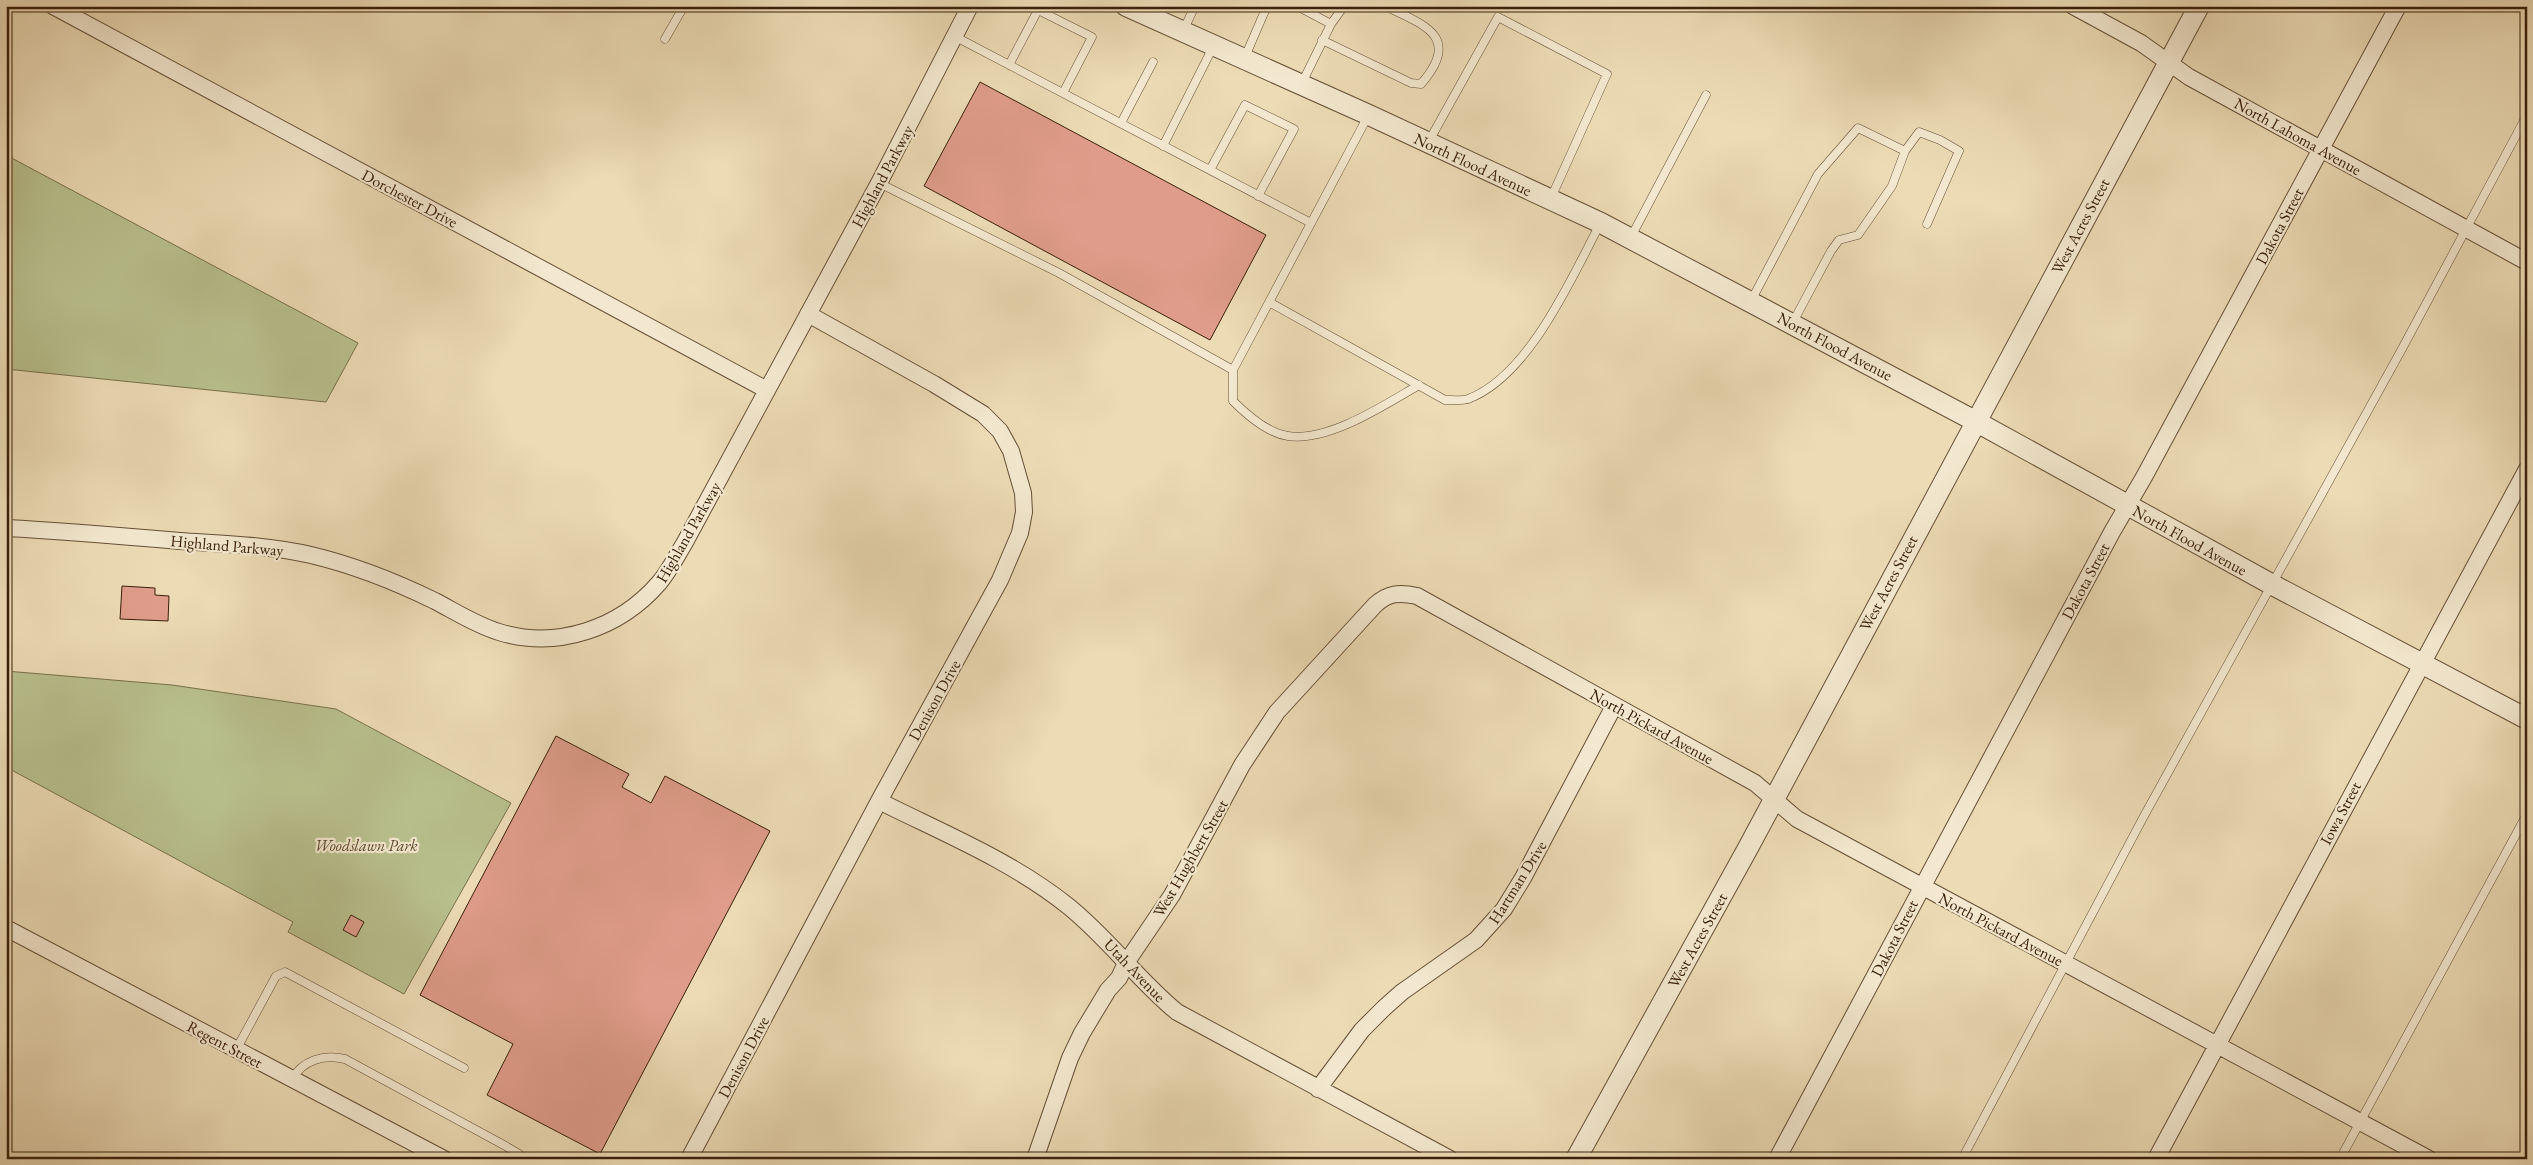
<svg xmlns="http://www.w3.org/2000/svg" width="2533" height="1165" viewBox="0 0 2533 1165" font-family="'EB Garamond',serif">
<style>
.green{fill:#b8c08d;stroke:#79704c}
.building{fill:#df9c8a;stroke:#3a200b}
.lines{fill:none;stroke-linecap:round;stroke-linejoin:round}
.service-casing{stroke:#664f36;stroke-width:9}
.minor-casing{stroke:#664f36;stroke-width:18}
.tertiary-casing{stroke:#664f36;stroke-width:22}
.path{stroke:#3a200b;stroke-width:3;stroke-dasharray:4 2.5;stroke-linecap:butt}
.service{stroke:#f3e8cf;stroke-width:8}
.minor{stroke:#f3e8cf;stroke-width:16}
.tertiary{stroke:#f3e8cf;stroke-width:20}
.labels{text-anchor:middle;stroke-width:4.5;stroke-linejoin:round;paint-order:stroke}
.street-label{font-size:16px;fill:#3a200b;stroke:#f3e8cf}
.park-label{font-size:16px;font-style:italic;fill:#5a482c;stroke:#f3e8cf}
</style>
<rect width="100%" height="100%" fill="#ecdbb5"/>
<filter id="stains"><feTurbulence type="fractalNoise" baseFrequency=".004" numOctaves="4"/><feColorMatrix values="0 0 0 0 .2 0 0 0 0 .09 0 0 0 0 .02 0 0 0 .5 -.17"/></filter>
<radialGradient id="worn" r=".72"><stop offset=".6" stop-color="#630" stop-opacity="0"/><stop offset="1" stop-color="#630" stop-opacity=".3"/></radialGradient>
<path class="green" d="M 6,155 L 358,343 L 326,402 L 6,369 Z
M 6,671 L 172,685 L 336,709 L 511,803 L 404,994 L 288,932 L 293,922 L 6,767 Z"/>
<path class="building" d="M 980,82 L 1266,235 L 1210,340 L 924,186 Z
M 122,586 L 155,588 L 155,595 L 169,596 L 168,621 L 120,619 Z
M 556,736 L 629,774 L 622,787 L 651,803 L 665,776 L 770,831 L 600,1154 L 487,1095 L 513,1044 L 420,995 Z
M 351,915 L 364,922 L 356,937 L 343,930 Z"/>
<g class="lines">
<defs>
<path id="service" d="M 1297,6 L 1331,24 L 1302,83
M 1331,24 L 1344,6
M 1183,31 L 1195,6
M 954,36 L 1311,223
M 665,39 L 684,6
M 1322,40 L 1411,83 L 1421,84 C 1462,37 1425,25 1385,6
M 1245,57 L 1267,6
M 1009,65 L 1038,10 L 1092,37 L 1063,93
M 1121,123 L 1153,62
M 1429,141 L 1498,17 L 1607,74 L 1551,198
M 1163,146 L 1213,47
M 1210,170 L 1245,105 L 1294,129 L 1258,196
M 879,183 L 1059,273 L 1233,370 L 1368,116
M 1631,237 L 1706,95
M 1751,301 L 1818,174 L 1858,128 L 1905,151
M 1269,302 L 1445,400 C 1452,400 1462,401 1468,399 C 1529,376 1571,279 1600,224
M 1792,324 L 1831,251 L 1839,240 L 1858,235 L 1892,186 L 1905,151 L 1919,132 L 1940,140 L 1959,151 L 1927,224
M 1233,370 L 1233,401 C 1247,415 1267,433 1288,436 C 1329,442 1384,405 1419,385
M 236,1050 L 276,976 L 285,972 L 464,1068
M 292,1079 C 303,1060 324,1054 345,1059 L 502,1144 L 519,1154 L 523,1159
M 1962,1159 L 2144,816 L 2403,347 L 2527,115
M 2340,1159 L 2527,814"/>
<path id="minor" d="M 53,6 L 767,390
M 2073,6 L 2141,43 L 2189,77 L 2527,262
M 6,528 C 64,531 122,536 180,541 C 224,544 267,545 311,555 C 353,565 396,582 435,601 C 456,612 476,625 499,632 C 558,650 620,628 659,583 C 669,571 676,557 684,544 L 879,183 L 970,6
M 879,801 C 943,833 1012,861 1068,906 C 1108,938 1138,980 1177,1012 L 1450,1159
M 6,928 L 444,1159
M 1318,1089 L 1362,1030 L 1384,1008 L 1402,992 L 1476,940 L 1504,909 L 1523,878 L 1614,706
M 689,1159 L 879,801 L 1000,580 L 1020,533 L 1024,512 L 1023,493 L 1011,451 L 1000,431 L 983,414 L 934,384 L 808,314
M 1035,1159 L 1070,1058 L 1082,1033 L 1108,990 L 1119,978 L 1126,963 L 1172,895 L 1242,765 L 1277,712 L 1375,605 C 1388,593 1399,592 1417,596 L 1755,783 L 1797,819 L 2429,1159
M 1777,1159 L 2112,532 L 2144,477 L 2398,6
M 2156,1159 L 2527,469"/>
<path id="tertiary" d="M 1126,6 L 1369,115 L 1601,223 L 1975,421 L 2271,584 L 2527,719
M 1576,1159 L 1748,848 L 2199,6"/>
</defs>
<use href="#service" class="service-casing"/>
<use href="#minor" class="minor-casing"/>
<use href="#tertiary" class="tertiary-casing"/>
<path class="path" d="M 6,418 L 10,370"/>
<use href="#service" class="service"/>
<use href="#minor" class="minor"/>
<use href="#tertiary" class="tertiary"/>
</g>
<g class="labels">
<g class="street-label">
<text transform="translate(2298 136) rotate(29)" y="6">North Lahoma Avenue</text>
<text transform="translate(1473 164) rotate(25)" y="6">North Flood Avenue</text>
<text transform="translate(882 176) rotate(-62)" y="6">Highland Parkway</text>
<text transform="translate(410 198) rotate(28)" y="6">Dorchester Drive</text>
<text transform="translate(2080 226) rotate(-62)" y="6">West Acres Street</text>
<text transform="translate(2279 226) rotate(-62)" y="6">Dakota Street</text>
<text transform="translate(1835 346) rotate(28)" y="6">North Flood Avenue</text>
<text transform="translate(688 532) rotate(-60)" y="6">Highland Parkway</text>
<text transform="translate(2190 540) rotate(29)" y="6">North Flood Avenue</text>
<text transform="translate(227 545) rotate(5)" y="6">Highland Parkway</text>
<text transform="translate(2085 581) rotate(-62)" y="6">Dakota Street</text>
<text transform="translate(1888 583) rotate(-62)" y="6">West Acres Street</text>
<text transform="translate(934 700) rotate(-61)" y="6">Denison Drive</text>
<text transform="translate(1652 726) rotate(29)" y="6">North Pickard Avenue</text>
<text transform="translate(2340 813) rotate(-62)" y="6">Iowa Street</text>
<text transform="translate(1190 858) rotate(-60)" y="6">West Hughbert Street</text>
<text transform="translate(1517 882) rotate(-58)" y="6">Hartman Drive</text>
<text transform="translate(2001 929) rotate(28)" y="6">North Pickard Avenue</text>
<text transform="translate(1894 938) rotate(-63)" y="6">Dakota Street</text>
<text transform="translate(1697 940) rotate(-61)" y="6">West Acres Street</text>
<text transform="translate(1135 970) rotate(46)" y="6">Utah Avenue</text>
<text transform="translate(225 1044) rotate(28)" y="6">Regent Street</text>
<text transform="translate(743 1057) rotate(-62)" y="6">Denison Drive</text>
</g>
<g class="park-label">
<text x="366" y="851">Woodslawn Park</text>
</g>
</g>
<rect width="2533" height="1165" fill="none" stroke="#ecdbb5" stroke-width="25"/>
<rect x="8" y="8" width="2518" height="1150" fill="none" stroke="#3a200b" stroke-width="2.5"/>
<rect x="12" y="12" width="2508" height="1140" fill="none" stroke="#3a200b"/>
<rect width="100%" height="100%" filter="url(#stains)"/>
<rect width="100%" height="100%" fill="url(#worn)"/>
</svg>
